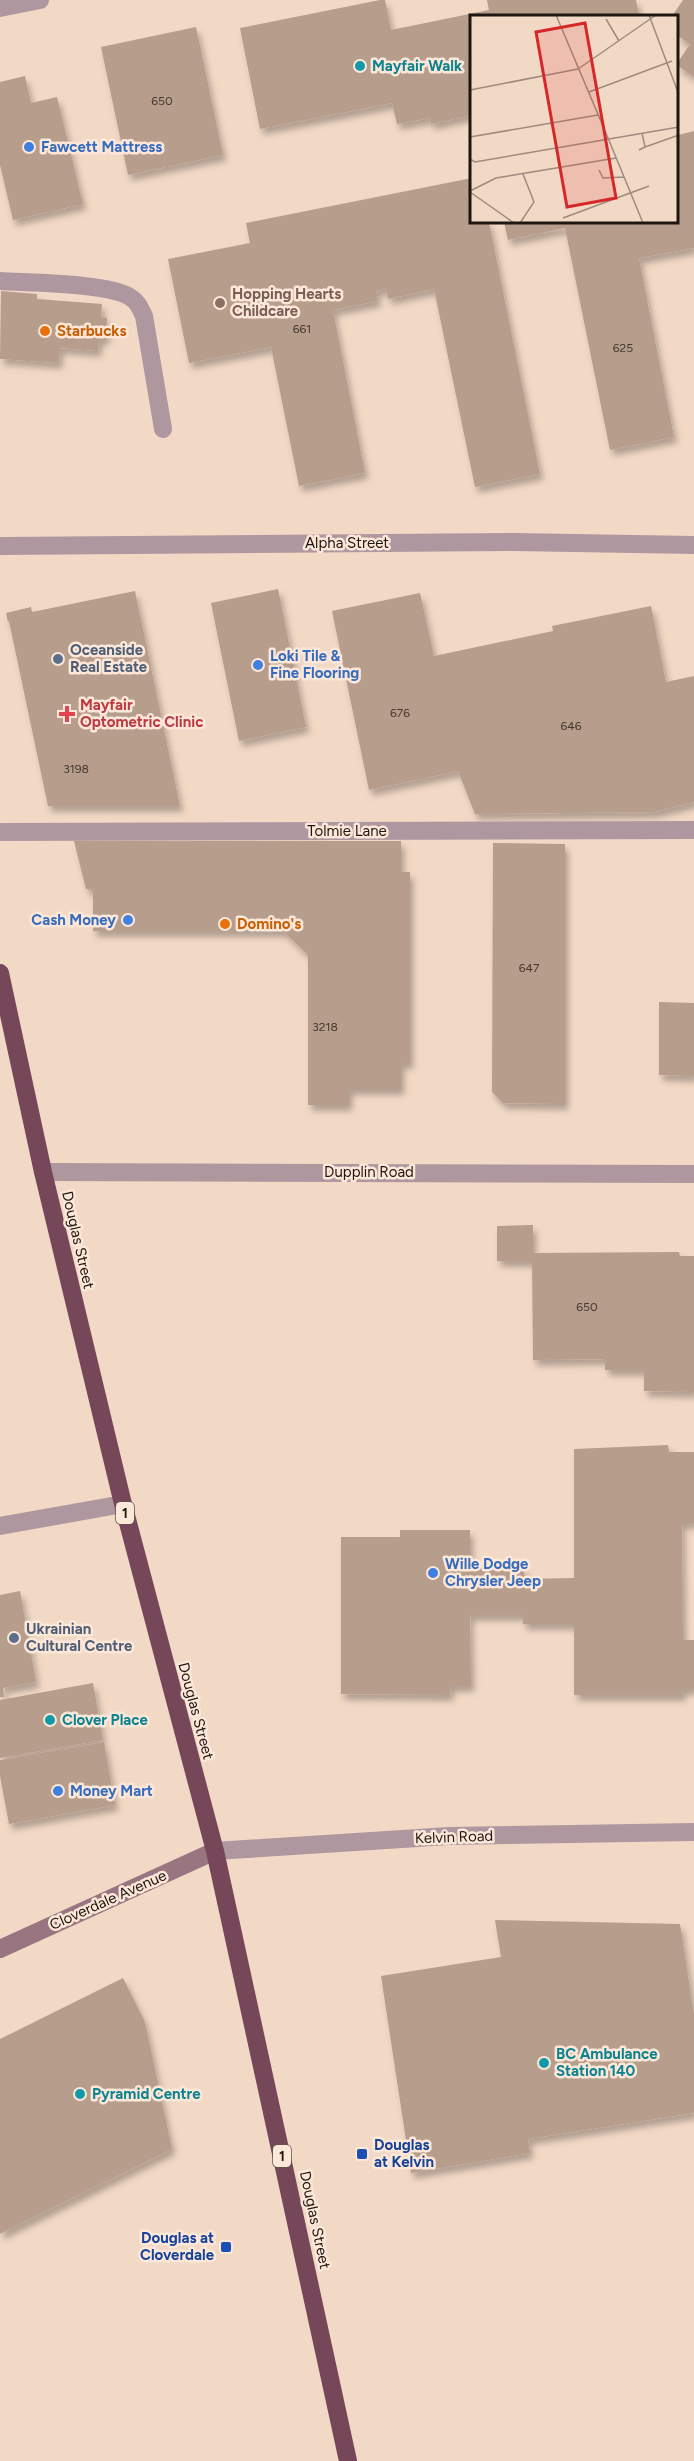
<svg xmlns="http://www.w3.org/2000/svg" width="694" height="2461" viewBox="0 0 694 2461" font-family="Figtree,sans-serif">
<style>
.building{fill:#b69d8c;filter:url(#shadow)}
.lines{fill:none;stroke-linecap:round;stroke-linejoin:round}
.lane{stroke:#af979f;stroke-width:18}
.street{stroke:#af979f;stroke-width:18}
.secondary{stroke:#987580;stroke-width:18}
.highway{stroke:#764758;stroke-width:18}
.culture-dot{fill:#0f9aa8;stroke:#fce7d8;stroke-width:2}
.shop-dot{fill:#3f7fe0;stroke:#fce7d8;stroke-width:2}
.education-dot{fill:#8d6e63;stroke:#fce7d8;stroke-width:2}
.food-dot{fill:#e8710a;stroke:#fce7d8;stroke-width:2}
.service-dot{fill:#5c6f8a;stroke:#fce7d8;stroke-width:2}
.health-dot{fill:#e0444e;stroke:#fce7d8;stroke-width:2}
.transit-dot{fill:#1a4fb4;stroke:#fce7d8;stroke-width:2}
.labels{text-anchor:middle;stroke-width:5;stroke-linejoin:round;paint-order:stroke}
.number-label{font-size:12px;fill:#45382f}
.shield{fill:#fce7d8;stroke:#61554c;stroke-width:1.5}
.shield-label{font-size:14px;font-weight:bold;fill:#1f1610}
.culture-label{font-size:15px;font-weight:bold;fill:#0d838f;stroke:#fce7d8;text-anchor:start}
.shop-label{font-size:15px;font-weight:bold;fill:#366cbe;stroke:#fce7d8;text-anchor:start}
.education-label{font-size:15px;font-weight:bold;fill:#785e54;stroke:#fce7d8;text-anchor:start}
.food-label{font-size:15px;font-weight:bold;fill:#c56008;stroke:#fce7d8;text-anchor:start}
.street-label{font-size:15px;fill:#1f1610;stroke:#fce7d8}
.service-label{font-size:15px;font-weight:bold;fill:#4e5e75;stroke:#fce7d8;text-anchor:start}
.health-label{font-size:15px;font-weight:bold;fill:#be3a42;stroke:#fce7d8;text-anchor:start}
.transit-label{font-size:15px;font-weight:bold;fill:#164399;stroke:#fce7d8;text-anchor:start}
.inset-road{fill:none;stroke:#9e8b7d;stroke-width:1.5}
.view{fill:#d62828;fill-opacity:0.15;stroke:#d62828;stroke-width:3}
.inset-edge{fill:none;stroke:#1f1610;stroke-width:3}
</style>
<defs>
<filter id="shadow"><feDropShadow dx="3.5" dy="6" stdDeviation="3" flood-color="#0004"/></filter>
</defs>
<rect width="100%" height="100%" fill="#f2d9c6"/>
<path class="building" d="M 380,0 L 385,0 L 391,30 L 489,10 L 487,0 L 636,0 L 639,16 L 472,16 L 472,115 L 431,124 L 430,118 L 397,124 L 392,103 L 260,129 L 240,28 Z
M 683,0 L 694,0 L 694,77 L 678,66 L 678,62 L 690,44 L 678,36 L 678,16 L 672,16 Z
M 196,27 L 223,155 L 128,175 L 101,47 Z
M 25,76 L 31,103 L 57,97 L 83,204 L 13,220 L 0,165 L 0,82 Z
M 694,131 L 694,248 L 639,258 L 674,437 L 610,450 L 565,228 L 508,240 L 504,222 L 678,222 L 678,135 Z
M 472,178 L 472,222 L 489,222 L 540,474 L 475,487 L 434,289 L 388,299 L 386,289 L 376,291 L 378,301 L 333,310 L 365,473 L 299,486 L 271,347 L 189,363 L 168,259 L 250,243 L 246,223 Z
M 1,291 L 37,294 L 37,299 L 102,304 L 101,317 L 107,318 L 106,339 L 99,339 L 98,351 L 60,348 L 59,363 L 0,359 Z
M 278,589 L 306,727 L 239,741 L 211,603 Z
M 135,591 L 180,806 L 48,806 L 9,621 L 8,622 L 6,613 L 31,607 L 32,612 Z
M 420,593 L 434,656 L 553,631 L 552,626 L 651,606 L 666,682 L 694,676 L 694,802 L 654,812 L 475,814 L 458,771 L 369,790 L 332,611 Z
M 74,841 L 401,841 L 401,872 L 410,872 L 410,1063 L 401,1063 L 401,1089 L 349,1089 L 349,1105 L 308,1105 L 308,955 L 283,931 L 93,931 L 93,890 L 86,889 Z
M 493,843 L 565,844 L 565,1104 L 503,1103 L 492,1092 Z
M 659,1002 L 694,1003 L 694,1076 L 659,1075 Z
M 533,1225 L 533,1253 L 679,1252 L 680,1256 L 694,1256 L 694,1392 L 644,1391 L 644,1370 L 605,1370 L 605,1359 L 533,1360 L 532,1261 L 497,1261 L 497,1226 Z
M 668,1445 L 669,1452 L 694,1452 L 694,1523 L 682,1523 L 683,1640 L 694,1640 L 694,1689 L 683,1689 L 682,1695 L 574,1695 L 574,1624 L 523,1624 L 523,1615 L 470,1615 L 471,1686 L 451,1686 L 450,1695 L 341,1694 L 341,1537 L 400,1537 L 400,1530 L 470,1530 L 470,1568 L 524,1567 L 524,1579 L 574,1578 L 574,1449 Z
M 20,1591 L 36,1682 L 3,1688 L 4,1697 L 0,1697 L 0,1595 Z
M 93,1683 L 103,1740 L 0,1758 L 0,1700 Z
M 104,1742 L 115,1805 L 9,1824 L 0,1776 L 0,1760 Z
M 495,1920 L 680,1924 L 694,2014 L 694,2113 L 528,2139 L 530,2153 L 411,2173 L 381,1976 L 501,1957 Z
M 123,1978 L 145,2022 L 172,2149 L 0,2234 L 0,2039 Z"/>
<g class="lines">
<path class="lane" d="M 0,281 C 30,283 108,283 130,297 C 138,302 140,308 144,316 L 163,429"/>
<path class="street" d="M 0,8 L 40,0
M 0,546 L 513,542 L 694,545
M 0,832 L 694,830
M 43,1172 L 694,1174
M 0,1526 L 123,1504
M 215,1851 L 449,1836 L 694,1832"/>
<path class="secondary" d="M 0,1949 L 215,1851"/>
<path class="highway" d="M 0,973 L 43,1172 L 123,1504 L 215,1851 L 348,2461"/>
</g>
<g class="culture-dot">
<circle cx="360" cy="66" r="6"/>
<circle cx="50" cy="1720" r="6"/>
<circle cx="544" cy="2063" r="6"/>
<circle cx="80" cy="2094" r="6"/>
</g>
<g class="shop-dot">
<circle cx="29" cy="147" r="6"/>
<circle cx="258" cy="665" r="6"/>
<circle cx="128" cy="920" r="6"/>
<circle cx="433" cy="1573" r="6"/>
<circle cx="58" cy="1791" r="6"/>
</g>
<circle class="education-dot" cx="220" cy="303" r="6"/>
<g class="food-dot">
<circle cx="45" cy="331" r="6"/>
<circle cx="225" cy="924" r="6"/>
</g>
<g class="service-dot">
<circle cx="58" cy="659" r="6"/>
<circle cx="14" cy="1638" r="6"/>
</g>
<path class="health-dot" d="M64 705h6v6h6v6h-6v6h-6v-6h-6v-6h6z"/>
<g class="transit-dot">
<rect x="356" y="2148" width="12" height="12" rx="3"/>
<rect x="220" y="2241" width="12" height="12" rx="3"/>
</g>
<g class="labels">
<g class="number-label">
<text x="162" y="105">650</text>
<text x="302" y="333">661</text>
<text x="623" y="352">625</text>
<text x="400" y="717">676</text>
<text x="571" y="730">646</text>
<text x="76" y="773">3198</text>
<text x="529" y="972">647</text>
<text x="325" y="1031">3218</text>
<text x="587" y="1311">650</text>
</g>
<g class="shield">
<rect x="116" y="1502" width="18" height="22" rx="4.5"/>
<rect x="273" y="2145" width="18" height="22" rx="4.5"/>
</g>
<g class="shield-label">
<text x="125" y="1518">1</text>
<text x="282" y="2161">1</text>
</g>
<g class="culture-label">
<text x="372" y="71">Mayfair Walk</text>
<text x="62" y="1725">Clover Place</text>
<text x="556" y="2059">BC Ambulance<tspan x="556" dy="17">Station 140</tspan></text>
<text x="92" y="2099">Pyramid Centre</text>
</g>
<g class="shop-label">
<text x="41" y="152">Fawcett Mattress</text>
<text x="270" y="661">Loki Tile &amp;<tspan x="270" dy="17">Fine Flooring</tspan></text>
<text x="116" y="925" text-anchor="end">Cash Money</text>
<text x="445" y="1569">Wille Dodge<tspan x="445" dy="17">Chrysler Jeep</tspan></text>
<text x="70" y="1796">Money Mart</text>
</g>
<g class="education-label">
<text x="232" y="299">Hopping Hearts<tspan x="232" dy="17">Childcare</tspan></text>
</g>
<g class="food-label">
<text x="57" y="336">Starbucks</text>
<text x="237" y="929">Domino's</text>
</g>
<g class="street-label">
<text x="347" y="548">Alpha Street</text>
<text x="347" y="836">Tolmie Lane</text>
<text x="369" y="1177">Dupplin Road</text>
<text transform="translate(78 1240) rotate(77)" y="5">Douglas Street</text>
<text transform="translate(196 1711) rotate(75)" y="5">Douglas Street</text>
<text transform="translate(454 1837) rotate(-2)" y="5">Kelvin Road</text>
<text transform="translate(108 1900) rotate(-24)" y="5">Cloverdale Avenue</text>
<text transform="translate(315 2220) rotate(78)" y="5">Douglas Street</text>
</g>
<g class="service-label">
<text x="70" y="655">Oceanside<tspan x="70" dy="17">Real Estate</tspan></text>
<text x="26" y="1634">Ukrainian<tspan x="26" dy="17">Cultural Centre</tspan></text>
</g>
<g class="health-label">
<text x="80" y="710">Mayfair<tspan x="80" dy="17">Optometric Clinic</tspan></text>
</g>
<g class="transit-label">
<text x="374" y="2150">Douglas<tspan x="374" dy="17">at Kelvin</tspan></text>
<text x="214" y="2243" text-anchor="end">Douglas at<tspan x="214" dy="17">Cloverdale</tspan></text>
</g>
</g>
<g transform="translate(470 15)">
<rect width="208" height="208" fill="#f2d9c6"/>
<path class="inset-road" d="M 86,0 L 138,123M 179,0 L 209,80M 136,4 L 149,26M 108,54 L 186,0M 0,75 L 108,54M 119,77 L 202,46M 0,122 L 128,100M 138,123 L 173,208M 175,132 L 209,120M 169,135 L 175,132 L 172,118M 0,144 L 5,147 L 209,112M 129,155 L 133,163 L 154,162M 0,176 L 26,163 L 146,143M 0,177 L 44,208M 93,203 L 179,171M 50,208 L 64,187 L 53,159"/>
<path class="view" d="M 115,8 L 146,183 L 97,192 L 66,17 Z"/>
<rect width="208" height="208" class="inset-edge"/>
</g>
</svg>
